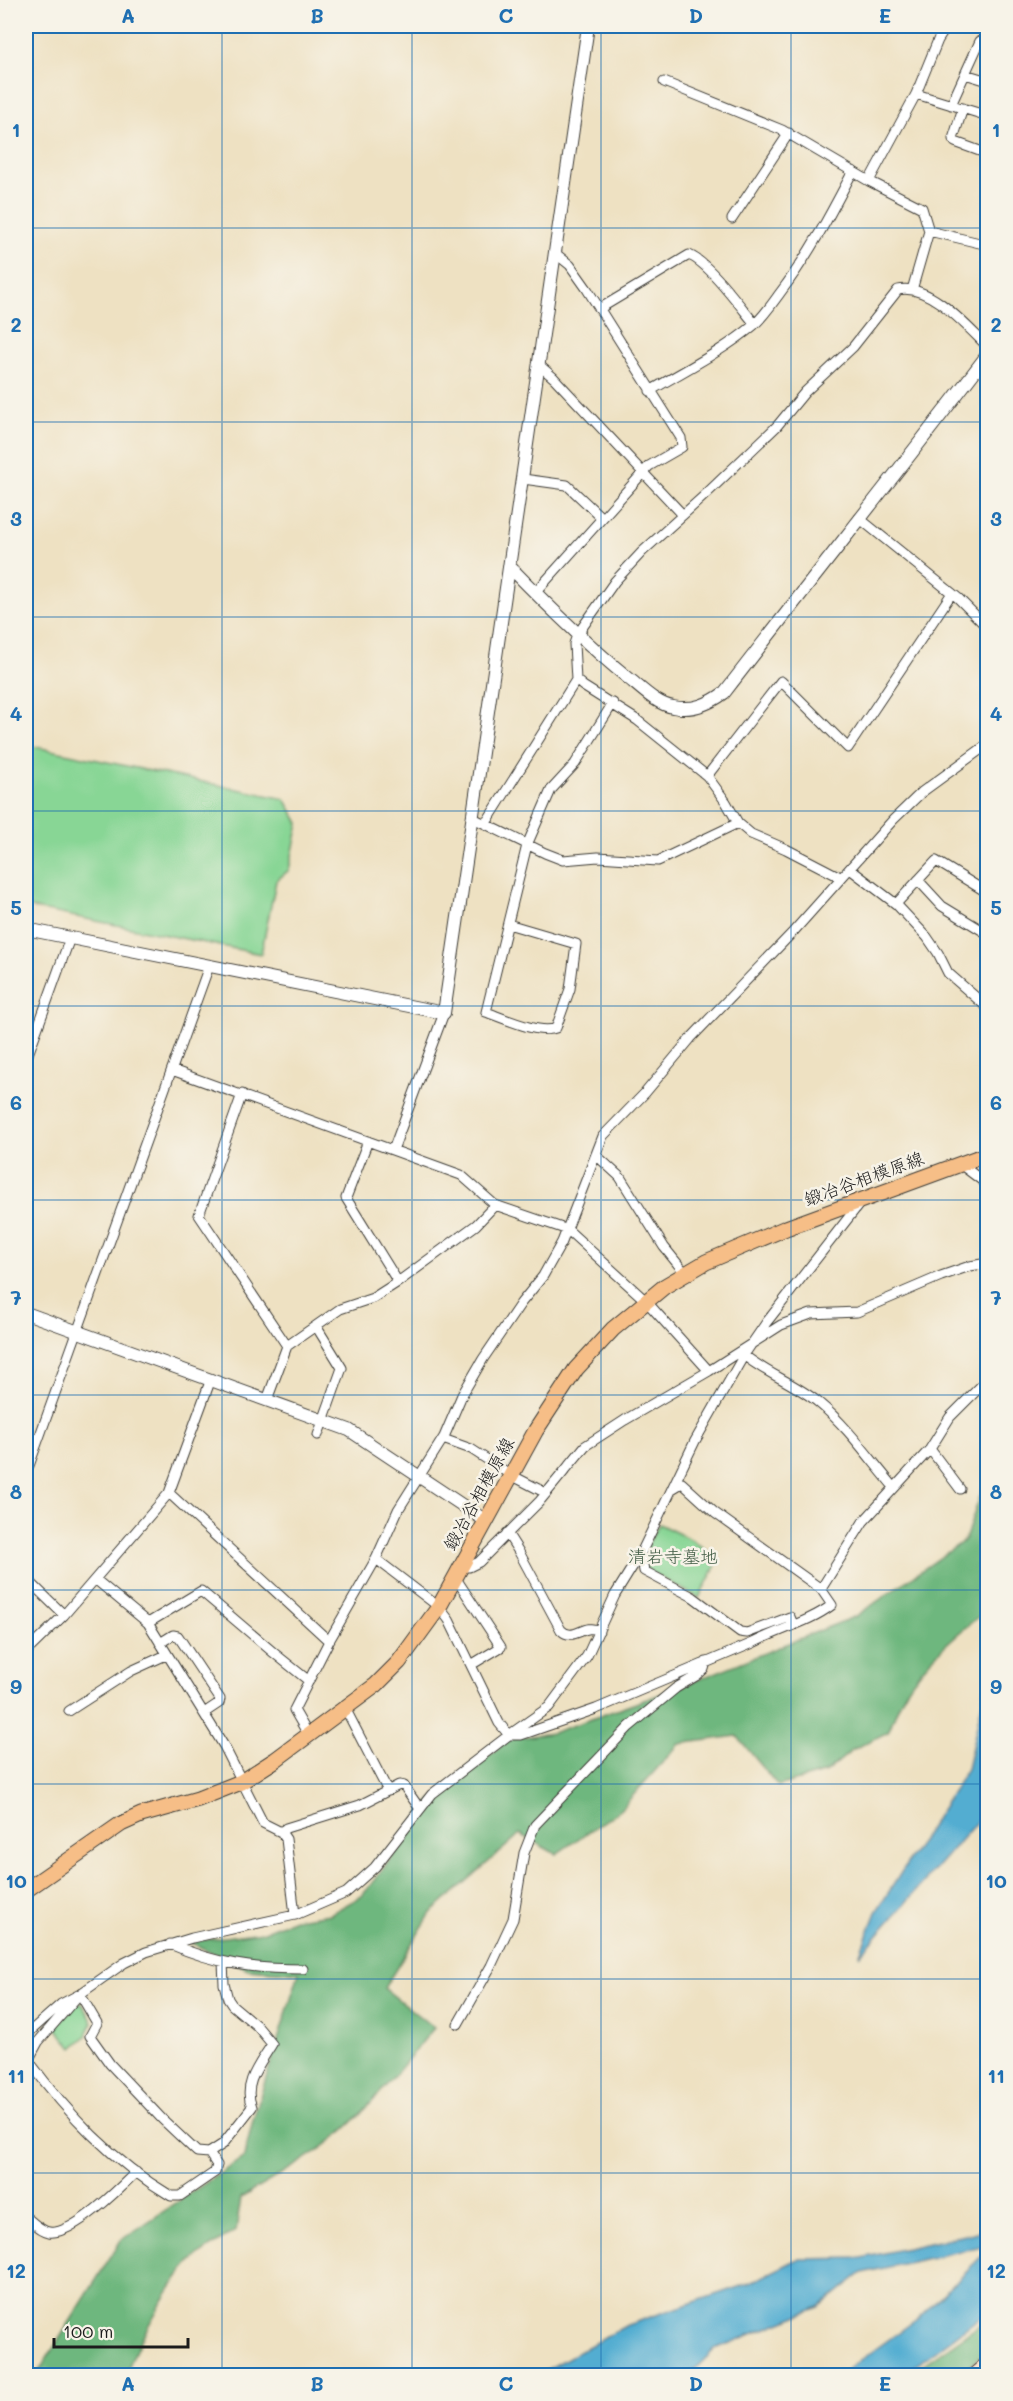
<svg xmlns="http://www.w3.org/2000/svg" width="1013" height="2401" viewBox="0 0 1013 2401" font-family="Mali,'Klee One',sans-serif">
<style>
.green{fill:#88d695;stroke:#527958;stroke-width:1.5}
.forest{fill:#6eb77e;stroke:#456a4d;stroke-width:1.5}
.water{fill:#53add1;stroke:#386476;stroke-width:1.5}
.lines{fill:none;stroke-linecap:round;stroke-linejoin:round}
.minor-casing{stroke:#3c3a35;stroke-width:11}
.tertiary-casing{stroke:#3c3a35;stroke-width:14}
.secondary-casing{stroke:#3c3a35;stroke-width:16}
.primary-casing{stroke:#3c3a35;stroke-width:17}
.minor{stroke:#fff;stroke-width:9}
.tertiary{stroke:#fff;stroke-width:12}
.secondary{stroke:#fbe5cf;stroke-width:14}
.primary{stroke:#f6be87;stroke-width:15}
.grid{fill:none;stroke:#1f6fb2;stroke-width:1.5;stroke-opacity:0.55}
.labels{text-anchor:middle;stroke-width:5;stroke-linejoin:round;paint-order:stroke}
.street-label{font-size:18px;fill:#1c1c1c;stroke:#f7f3e8}
.park-label{font-size:18px;fill:#425d46;stroke:#f7f3e8}
.neatline{fill:none;stroke:#1f6fb2;stroke-width:2}
.grid-label{font-size:20px;text-anchor:middle;font-weight:bold;fill:#1f6fb2}
</style>
<rect width="100%" height="100%" fill="#f7f3e8"/>
<filter id="ink" filterUnits="userSpaceOnUse"><feTurbulence type="fractalNoise" baseFrequency=".0167" numOctaves="2"/><feDisplacementMap in="SourceGraphic" scale="12" xChannelSelector="R" yChannelSelector="G"/><feConvolveMatrix kernelMatrix="1 2 1 2 8 2 1 2 1" color-interpolation-filters="sRGB"/></filter>
<filter id="wash" filterUnits="userSpaceOnUse"><feTurbulence type="fractalNoise" baseFrequency=".008" numOctaves="4" result="noise"/><feDisplacementMap in="SourceGraphic" scale="24" xChannelSelector="R" yChannelSelector="G"/><feGaussianBlur stdDeviation="1.35" result="paint"/><feColorMatrix in="noise" values="0 0 0 0 0 0 0 0 0 0 0 0 0 0 0 0 0 1.4 0 .05"/><feComposite in="paint" operator="in"/></filter>
<g filter="url(#wash)">
<rect width="100%" height="100%" fill="#eee1c2"/>
<path class="green" d="M 31,746 L 285,799 L 299,823 L 289,870 L 276,881 L 261,954 L 26,907 L 26,771 Z
M 659,1524 L 692,1540 L 719,1559 L 699,1598 L 648,1571 C 639,1554 651,1539 659,1524 Z
M 82,2003 L 93,2022 L 86,2036 L 73,2048 L 55,2027 L 77,2004 Z"/>
<path class="forest" d="M 987,1483 L 987,1610 C 959,1632 924,1661 905,1693 C 898,1704 894,1719 888,1732 L 854,1749 L 826,1772 L 778,1786 L 737,1736 L 679,1744 L 619,1811 L 556,1854 L 520,1834 L 431,1913 L 384,1988 L 434,2028 C 404,2063 376,2102 342,2132 C 312,2158 275,2177 241,2198 L 236,2231 C 222,2241 202,2250 190,2263 C 169,2286 135,2346 126,2375 L 36,2376 L 121,2240 L 244,2157 L 254,2116 L 299,1973 L 248,1969 L 189,1942 L 262,1932 L 295,1919 L 330,1914 L 362,1896 L 408,1836 L 423,1807 L 510,1739 L 552,1733 L 675,1689 L 856,1616 L 965,1540 L 984,1484 Z
M 987,2320 L 987,2349 L 960,2375 L 908,2375 Z"/>
<path class="water" d="M 987,1681 L 987,1810 L 859,1956 L 876,1912 L 967,1769 Z
M 987,2224 L 987,2245 L 862,2273 L 819,2307 L 715,2349 L 689,2375 L 537,2375 L 627,2325 L 750,2283 L 798,2259 L 862,2258 L 978,2232 Z
M 987,2251 L 987,2312 L 903,2375 L 840,2375 L 917,2319 Z"/>
</g>
<g filter="url(#ink)">
<g class="lines">
<defs>
<path id="minor" d="M 965,74 L 988,81
M 664,82 L 782,130 L 869,181 L 922,208 L 929,231 L 912,290
M 916,94 L 988,116
M 951,105 L 980,41 L 988,39
M 963,108 L 953,139 L 955,142 L 988,154
M 869,181 L 916,94 L 938,40 L 947,26
M 732,219 L 789,133
M 929,231 L 988,245
M 599,309 L 689,255 C 709,263 740,306 755,324
M 539,365 L 554,378 L 683,515
M 650,391 C 685,370 723,351 754,325 C 764,316 772,304 780,293 C 809,255 831,213 853,171
M 523,479 L 567,485 L 602,518
M 859,518 L 958,598 L 988,628
M 535,593 L 649,466 L 682,447 L 681,438 L 587,289 L 570,265 L 555,253
M 707,776 L 781,681 L 848,748 L 952,593
M 473,818 L 545,853 L 563,860 L 598,857 L 658,861 L 738,823 L 751,834 L 786,849 L 840,877
M 486,823 L 576,680
M 738,823 L 726,802 L 707,776 L 637,720 L 583,686 L 576,680 L 574,644 L 577,635 L 615,581 L 642,552 L 706,494 L 777,426 L 805,392 L 853,347 L 898,290 C 930,283 967,327 988,347
M 850,869 L 896,904 L 927,937 L 938,953 L 948,973 L 988,1008
M 918,880 L 942,906 L 988,934
M 896,904 L 936,861 L 988,893
M 508,924 L 576,944 L 570,989 L 556,1028 C 540,1035 503,1018 486,1012 L 527,845 L 551,790 L 575,764 L 613,703
M 26,1060 L 70,938
M 172,1070 L 461,1175 L 495,1205 L 568,1230 L 646,1301 L 709,1371
M 242,1094 L 199,1215 L 287,1346
M 368,1141 L 346,1198 L 398,1282
M 393,1150 L 444,1013
M 596,1155 L 620,1177 L 664,1247 L 685,1273
M 960,1164 L 988,1185
M 316,1326 L 342,1368 L 318,1435
M 740,1352 C 764,1373 795,1383 819,1403 C 847,1426 870,1459 894,1487
M 267,1400 L 287,1346 L 340,1309 L 373,1298 L 398,1282 L 476,1225 L 495,1205
M 443,1439 L 471,1449 L 511,1475 L 546,1493
M 930,1449 L 960,1489
M 26,1474 L 209,966
M 672,1489 L 682,1483 L 715,1513 L 821,1589
M 169,1493 L 329,1641
M 507,1533 L 519,1552 L 561,1630 C 574,1643 584,1622 599,1631
M 641,1553 L 644,1571 L 693,1597 L 740,1632 L 747,1633 L 790,1617 L 793,1624
M 376,1559 L 439,1607 L 449,1620 L 499,1723 L 509,1735
M 461,1567 L 469,1567 L 479,1562 L 539,1502 L 585,1446 L 625,1420 L 709,1371 L 781,1325 L 811,1314 L 857,1312 L 941,1276 L 970,1266 L 988,1263
M 455,1577 L 501,1647 L 471,1665
M 26,1578 L 64,1615
M 95,1579 L 148,1623 L 224,1746 L 263,1823 L 281,1832 L 286,1839 L 295,1915
M 148,1623 L 201,1591 L 274,1653 L 309,1681
M 160,1643 L 173,1635 L 178,1636 L 220,1699 L 219,1703 L 204,1713
M 26,1652 L 64,1615 L 169,1493 L 211,1379
M 345,1708 L 388,1791
M 69,1711 L 131,1671 L 166,1655
M 509,1735 L 521,1735 L 596,1709 L 753,1643 C 779,1629 808,1623 832,1605 L 821,1589 L 863,1522 L 930,1449 L 950,1417 L 988,1379
M 309,1736 L 294,1710 L 329,1641 L 376,1559 L 398,1510 L 444,1437 L 462,1395 L 483,1359 L 521,1303 L 543,1276 L 562,1242 L 603,1136 L 645,1093 L 691,1038 L 793,932 L 893,820 L 922,792 L 988,744
M 281,1832 L 286,1828 L 360,1805 L 399,1785 L 404,1786 L 420,1809
M 170,1944 C 216,1964 254,1969 303,1969
M 80,1994 L 97,2023 L 90,2036 L 110,2064 L 162,2119 L 197,2152 L 209,2153 L 223,2144 L 252,2107 C 242,2084 260,2064 272,2044 L 257,2026 L 232,2005 L 228,1999 L 224,1984 L 223,1962
M 458,2024 L 491,1966 L 513,1919 L 524,1853 L 535,1825 L 629,1727 L 676,1688 L 696,1676 L 704,1669 L 706,1662
M 26,2035 L 61,2004 L 80,1994 L 124,1963 L 146,1952 L 192,1938 L 295,1915 L 346,1893 L 375,1867 L 432,1794 L 509,1735 L 549,1707 L 587,1656 L 615,1595 L 641,1553 L 695,1441 L 744,1355 L 766,1323 L 860,1203
M 28,2060 C 68,2114 112,2161 171,2196 L 180,2196 L 215,2172 L 217,2165 L 209,2153
M 26,2064 L 38,2042 L 76,1998
M 26,2217 C 32,2222 41,2231 49,2232 C 72,2236 120,2188 136,2172"/>
<path id="tertiary" d="M 510,567 C 548,606 585,643 627,677 C 641,688 656,704 673,707 C 693,711 709,704 724,693 C 812,579 901,468 988,354
M 26,929 L 444,1013 L 588,26
M 26,1313 L 349,1430 L 486,1521"/>
<path id="secondary" d="M 973,2376 L 988,2363"/>
<path id="primary" d="M 26,1890 L 121,1824 L 141,1815 L 198,1799 L 241,1782 L 275,1760 L 376,1685 L 399,1662 L 439,1607 L 536,1430 L 576,1369 L 613,1329 L 665,1286 L 706,1262 L 786,1228 L 988,1154"/>
</defs>
<use href="#minor" class="minor-casing"/>
<use href="#tertiary" class="tertiary-casing"/>
<use href="#secondary" class="secondary-casing"/>
<use href="#primary" class="primary-casing"/>
<use href="#minor" class="minor"/>
<use href="#tertiary" class="tertiary"/>
<use href="#secondary" class="secondary"/>
<use href="#primary" class="primary"/>
</g>
</g>
<path class="grid" d="M 222,26 L 222,2376M 412,26 L 412,2376M 601,26 L 601,2376M 791,26 L 791,2376M 26,228 L 988,228M 26,422 L 988,422M 26,617 L 988,617M 26,811 L 988,811M 26,1006 L 988,1006M 26,1200 L 988,1200M 26,1395 L 988,1395M 26,1590 L 988,1590M 26,1784 L 988,1784M 26,1979 L 988,1979M 26,2173 L 988,2173"/>
<g class="labels">
<g class="street-label">
<text transform="translate(864 1179) rotate(-20)" y="6">鍛冶谷相模原線</text>
<text transform="translate(479 1494) rotate(-61)" y="6">鍛冶谷相模原線</text>
</g>
<g class="park-label">
<text x="673" y="1563">清岩寺墓地</text>
</g>
</g>
<rect width="1013" height="2401" fill="none" stroke="#f7f3e8" stroke-width="66"/>
<path d="M54 2338v9h134v-9" fill="none" stroke="#1c1c1c" stroke-width="3"/>
<text x="63" y="2338" font-size="18" fill="#1c1c1c" stroke="#f7f3e8" stroke-width="4.5" paint-order="stroke">100 m</text>
<rect x="33" y="33" width="947" height="2335" class="neatline"/>
<g class="grid-label">
<text x="128" y="23">A</text>
<text x="317" y="23">B</text>
<text x="506" y="23">C</text>
<text x="696" y="23">D</text>
<text x="885" y="23">E</text>
<text x="16" y="137">1</text>
<text x="996" y="137">1</text>
<text x="16" y="332">2</text>
<text x="996" y="332">2</text>
<text x="16" y="526">3</text>
<text x="996" y="526">3</text>
<text x="16" y="721">4</text>
<text x="996" y="721">4</text>
<text x="16" y="915">5</text>
<text x="996" y="915">5</text>
<text x="16" y="1110">6</text>
<text x="996" y="1110">6</text>
<text x="16" y="1305">7</text>
<text x="996" y="1305">7</text>
<text x="16" y="1499">8</text>
<text x="996" y="1499">8</text>
<text x="16" y="1694">9</text>
<text x="996" y="1694">9</text>
<text x="16" y="1888">10</text>
<text x="996" y="1888">10</text>
<text x="16" y="2083">11</text>
<text x="996" y="2083">11</text>
<text x="16" y="2278">12</text>
<text x="996" y="2278">12</text>
<text x="128" y="2391">A</text>
<text x="317" y="2391">B</text>
<text x="506" y="2391">C</text>
<text x="696" y="2391">D</text>
<text x="885" y="2391">E</text>
</g>
</svg>
